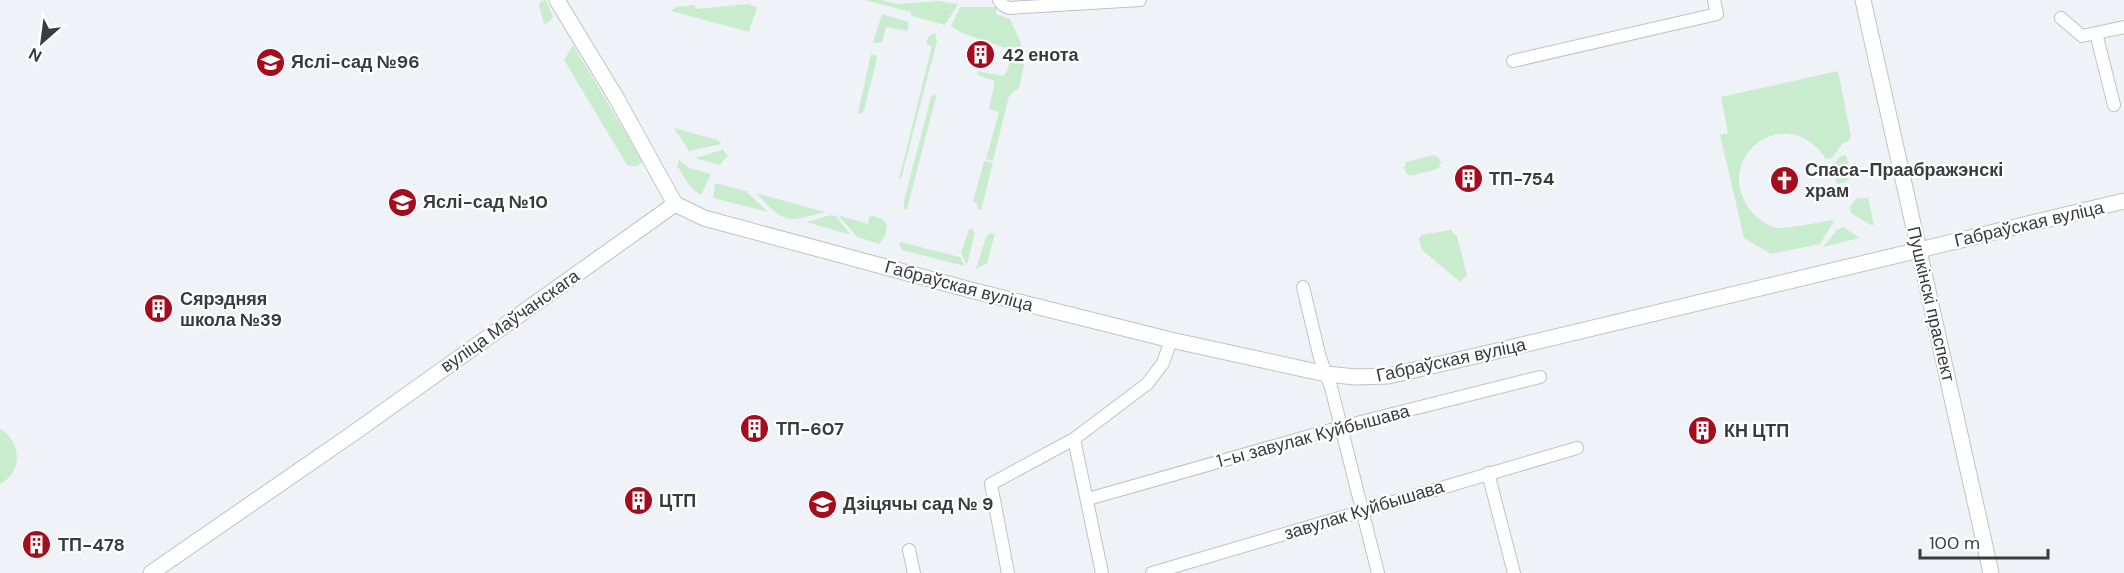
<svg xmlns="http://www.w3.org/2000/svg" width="2124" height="573" viewBox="0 0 2124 573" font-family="'DM Sans',sans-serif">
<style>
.green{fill:#c9ecce}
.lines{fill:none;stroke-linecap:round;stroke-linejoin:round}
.minor-casing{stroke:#bec2c6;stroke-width:14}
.major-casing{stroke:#bec2c6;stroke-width:17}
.minor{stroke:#fff;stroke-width:12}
.major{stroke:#fff;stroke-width:15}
.labels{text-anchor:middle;stroke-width:4.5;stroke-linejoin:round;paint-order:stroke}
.poi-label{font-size:18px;font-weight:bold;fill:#3a3b3d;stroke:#fff;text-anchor:start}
.street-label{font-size:18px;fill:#3a3b3d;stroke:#fff}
</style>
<rect width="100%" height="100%" fill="#eff3f8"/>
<path class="green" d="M 546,0 L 553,17 L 549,22 L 544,24 L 539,5 L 540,2 Z
M 864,0 L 881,0 L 898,4 L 939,1 L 958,4 L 945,25 L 911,16 L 911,12 Z
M 748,4 L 757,7 L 749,32 L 671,11 L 676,7 L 695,5 L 695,9 Z
M 960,7 L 997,7 L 996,14 L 1010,19 L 1020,41 L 1024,66 L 1019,88 L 1009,96 L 993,161 L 986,159 L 999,112 L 989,109 L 995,81 L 977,75 L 978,71 L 1003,76 L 1007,71 L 1011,58 L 1005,48 L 962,33 L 951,26 Z
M 882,14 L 909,22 L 907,31 L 886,27 L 882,42 L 873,43 Z
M 935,33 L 937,41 L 901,179 L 899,179 L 932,46 L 926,44 L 928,37 Z
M 573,45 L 643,162 L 637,166 L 627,165 L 564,60 Z
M 871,54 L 876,56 L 877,59 L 864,110 L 861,114 L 858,113 Z
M 1838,71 L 1851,136 L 1849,141 L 1843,143 L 1832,158 L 1826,159 C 1789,101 1713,154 1748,207 C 1753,215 1766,226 1777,228 C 1786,229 1820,222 1832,220 L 1834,221 L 1820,244 L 1771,254 L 1744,238 L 1720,135 L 1728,133 L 1721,97 Z
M 934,94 L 936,97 L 907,209 L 904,209 L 904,201 L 931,97 Z
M 674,128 L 718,140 L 721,144 L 689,151 Z
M 722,150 L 728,155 L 720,165 L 695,158 Z
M 1434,155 L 1439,158 L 1441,163 L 1438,169 L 1410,176 L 1406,173 L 1404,167 L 1406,162 Z
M 1846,155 L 1851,174 L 1846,182 L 1837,184 L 1832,168 L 1840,156 Z
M 679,160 L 690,168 L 711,174 L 701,195 C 689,189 684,176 677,166 Z
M 984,161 L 993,163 L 981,210 L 977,209 L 978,204 L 973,202 Z
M 715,183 L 746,191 L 768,212 L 713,198 Z
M 756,193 L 825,212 C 785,223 786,224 756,193 Z
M 1858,197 L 1861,199 L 1868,197 L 1874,225 L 1871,225 L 1851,213 L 1850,206 Z
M 831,215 L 836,216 L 851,235 L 806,222 Z
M 838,215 L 868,224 L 870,215 L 882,219 L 887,225 L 885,236 L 879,244 L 857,237 Z
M 1843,227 L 1860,238 L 1823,247 L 1837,230 Z
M 969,229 L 972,229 L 975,233 L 967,265 L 961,253 Z
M 1450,230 L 1457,236 L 1467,275 L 1460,282 L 1422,250 L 1419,239 L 1421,235 Z
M 990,233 L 995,234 L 987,263 L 976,269 L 986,237 Z
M 901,242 L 960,257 L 964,266 L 902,250 L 899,243 Z
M 0,428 C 21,442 24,471 0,484 Z"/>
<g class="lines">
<defs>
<path id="minor" d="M 999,0 L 1003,5 L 1009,8 L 1140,0
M 2061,18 L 2082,36 L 2124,27
M 2096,33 L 2114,105
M 1513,61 L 1717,14 L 1714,0
M 1303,287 L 1320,358 L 1331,387 L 1378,573
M 1074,439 L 1102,573
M 1488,473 L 1514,573
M 1088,499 L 1341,427 L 1540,377
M 909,550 L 914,573
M 1008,573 L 991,484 L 1074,439 L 1147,384 L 1163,363 L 1171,340
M 1152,573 L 1577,448"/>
<path id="major" d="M 1863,0 L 1991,573
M 675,204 L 704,218 L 967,289 L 1171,340 L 1326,374 L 1356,377 L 1388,376 L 1484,354 L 2124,201
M 151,573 L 355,432 L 675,204 L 617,99 L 557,0"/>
</defs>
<use href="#minor" class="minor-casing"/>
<use href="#major" class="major-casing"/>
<use href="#minor" class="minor"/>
<use href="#major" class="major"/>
</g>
<defs>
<symbol id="building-disc" viewBox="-11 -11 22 22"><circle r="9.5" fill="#a50d1e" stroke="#fff"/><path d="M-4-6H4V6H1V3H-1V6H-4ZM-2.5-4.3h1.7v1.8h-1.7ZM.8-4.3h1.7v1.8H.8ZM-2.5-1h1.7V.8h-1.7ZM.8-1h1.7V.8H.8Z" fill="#fff"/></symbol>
<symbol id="school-disc" viewBox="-11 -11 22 22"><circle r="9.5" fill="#a50d1e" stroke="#fff"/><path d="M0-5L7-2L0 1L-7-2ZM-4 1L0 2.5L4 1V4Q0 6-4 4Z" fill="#fff"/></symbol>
<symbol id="church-disc" viewBox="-11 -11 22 22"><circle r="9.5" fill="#a50d1e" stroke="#fff"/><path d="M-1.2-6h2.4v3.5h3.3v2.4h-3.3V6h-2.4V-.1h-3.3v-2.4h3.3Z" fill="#fff"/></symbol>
</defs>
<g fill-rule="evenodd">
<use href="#building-disc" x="964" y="38" width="33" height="33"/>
<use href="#school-disc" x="254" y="46" width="33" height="33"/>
<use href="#building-disc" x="1452" y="162" width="33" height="33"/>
<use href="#church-disc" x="1768" y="164" width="33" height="33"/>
<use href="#school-disc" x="386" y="186" width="33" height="33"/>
<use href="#building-disc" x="142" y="292" width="33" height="33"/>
<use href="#building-disc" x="738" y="412" width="33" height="33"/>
<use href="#building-disc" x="1686" y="414" width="33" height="33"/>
<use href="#building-disc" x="622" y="484" width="33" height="33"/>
<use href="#school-disc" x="806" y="488" width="33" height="33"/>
<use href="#building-disc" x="20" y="528" width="33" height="33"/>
</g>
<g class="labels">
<g class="poi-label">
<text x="1002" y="61">42 енота</text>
<text x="291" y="68">Яслі-сад №96</text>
<text x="1805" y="176">Спаса-Праабражэнскі<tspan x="1805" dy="21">храм</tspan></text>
<text x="1489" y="185">ТП-754</text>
<text x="423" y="208">Яслі-сад №10</text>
<text x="180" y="305">Сярэдняя<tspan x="180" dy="21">школа №39</tspan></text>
<text x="776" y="435">ТП-607</text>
<text x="1724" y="437">КН ЦТП</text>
<text x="659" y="507">ЦТП</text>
<text x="843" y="510">Дзіцячы сад № 9</text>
<text x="58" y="551">ТП-478</text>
</g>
<g class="street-label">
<text transform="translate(2029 224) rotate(-13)" y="6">Габраўская вуліца</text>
<text transform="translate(959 286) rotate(15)" y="6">Габраўская вуліца</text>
<text transform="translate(1931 304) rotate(77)" y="6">Пушкінскі праспект</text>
<text transform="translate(510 321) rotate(-35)" y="6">вуліца Маўчанскага</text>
<text transform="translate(1451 360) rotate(-12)" y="6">Габраўская вуліца</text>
<text transform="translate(1313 436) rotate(-15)" y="6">1-ы завулак Куйбышава</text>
<text transform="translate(1364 510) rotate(-17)" y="6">завулак Куйбышава</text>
</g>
</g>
<g transform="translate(42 42) rotate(208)" stroke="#ffffff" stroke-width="4.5" paint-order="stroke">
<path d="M0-4.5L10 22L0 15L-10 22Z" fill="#3a3b3d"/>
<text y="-9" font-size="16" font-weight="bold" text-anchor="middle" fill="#3a3b3d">N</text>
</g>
<path d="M1920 549v9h128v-9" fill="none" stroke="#3a3b3d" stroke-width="3"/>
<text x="1929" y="549" font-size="18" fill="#3a3b3d" stroke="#ffffff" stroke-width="4.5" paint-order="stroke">100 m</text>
</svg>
